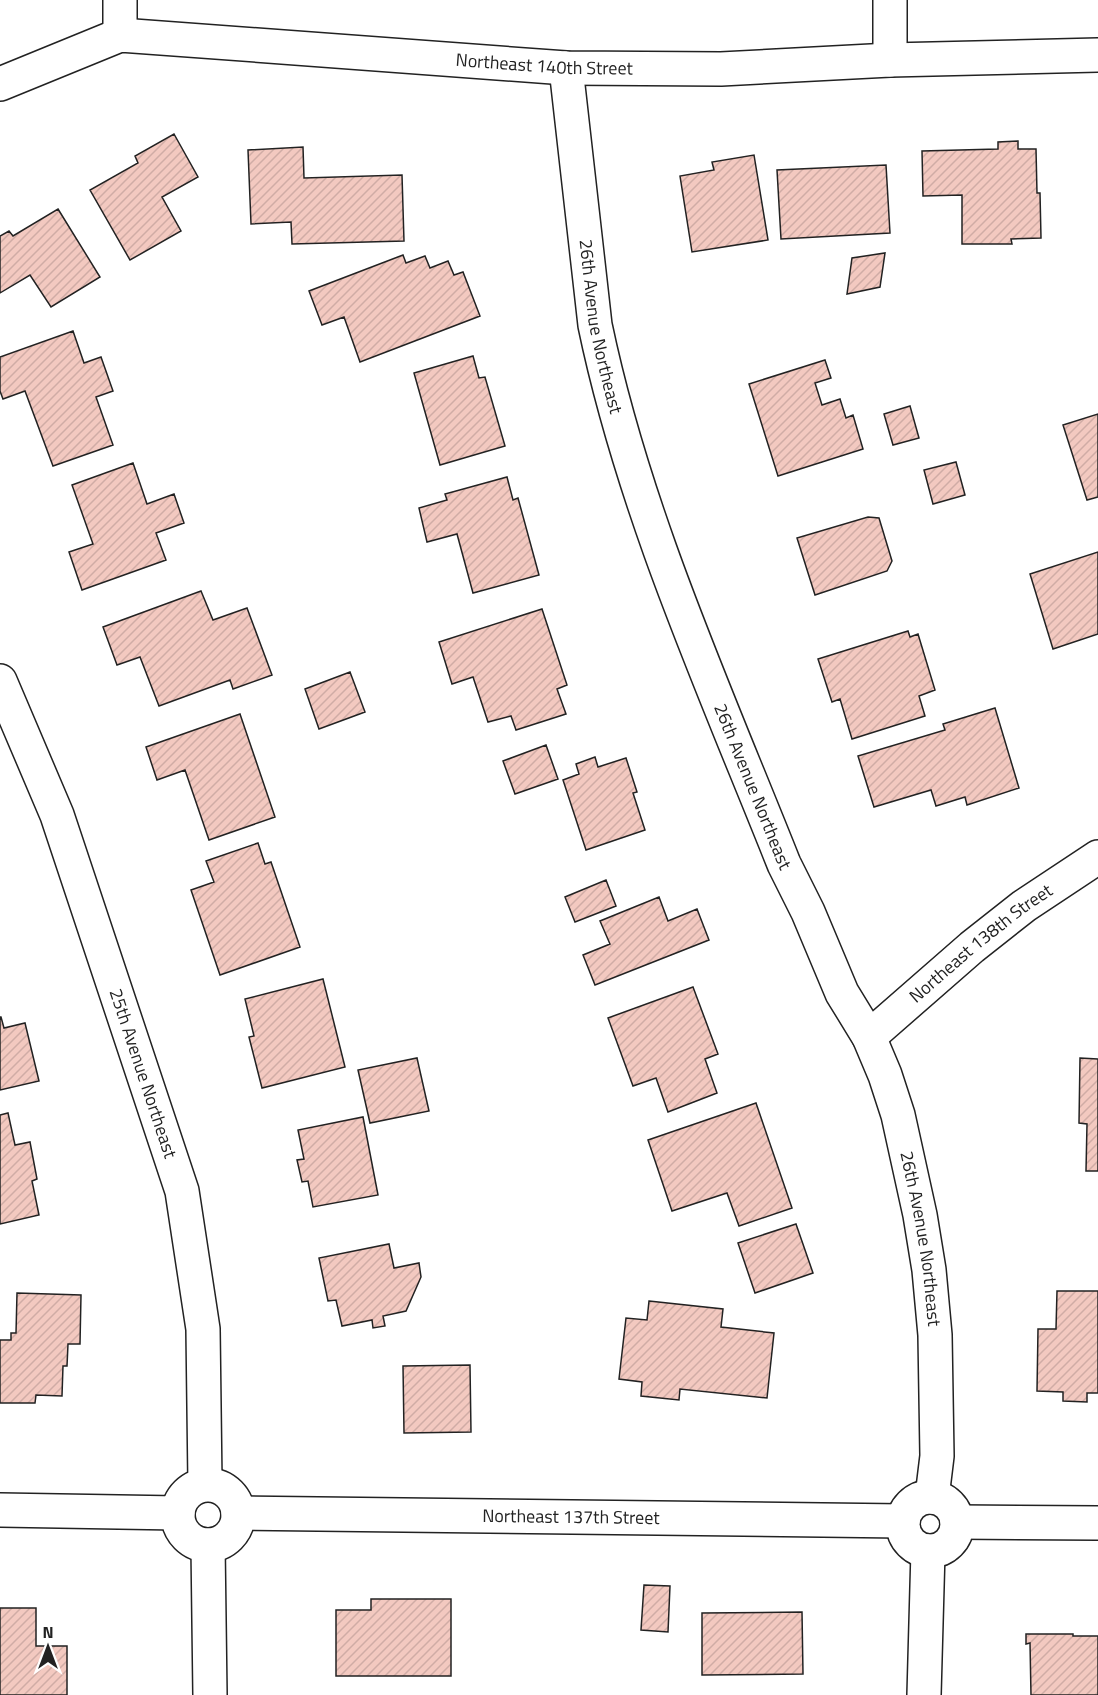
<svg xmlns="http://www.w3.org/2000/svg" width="1098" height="1695" viewBox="0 0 1098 1695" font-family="'Titillium Web',sans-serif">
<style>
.building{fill:url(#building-hatch);stroke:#222;stroke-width:1.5}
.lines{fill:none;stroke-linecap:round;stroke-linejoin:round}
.minor-casing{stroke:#222;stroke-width:36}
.minor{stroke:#fff;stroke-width:33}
.labels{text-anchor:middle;stroke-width:4.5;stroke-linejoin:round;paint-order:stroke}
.street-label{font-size:18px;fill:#222;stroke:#fff}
</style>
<defs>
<pattern id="building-hatch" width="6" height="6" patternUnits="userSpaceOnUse" patternTransform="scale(1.5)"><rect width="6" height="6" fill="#f3c9c0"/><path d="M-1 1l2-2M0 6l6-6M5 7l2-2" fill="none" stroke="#d0aca5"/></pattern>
</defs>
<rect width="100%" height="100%" fill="#fff"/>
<path class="building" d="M 174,134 L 198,177 L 162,197 L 181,231 L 130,260 L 90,190 L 138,163 L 135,156 Z
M 1018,141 L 1018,149 L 1036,149 L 1037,193 L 1040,193 L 1041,238 L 1011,239 L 1012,244 L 962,244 L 962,195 L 923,196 L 922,151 L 998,149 L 998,142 Z
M 303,147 L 304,178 L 402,175 L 404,241 L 292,244 L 291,222 L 251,224 L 248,150 Z
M 754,155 L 768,240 L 692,252 L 680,176 L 714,170 L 712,162 Z
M 886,165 L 890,233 L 781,239 L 777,170 Z
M 58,209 L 100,277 L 51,307 L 30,275 L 0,293 L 0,236 L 9,231 L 13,236 Z
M 885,253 L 880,287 L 847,294 L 852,258 Z
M 403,255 L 406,263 L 425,256 L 430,268 L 448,261 L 454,275 L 463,272 L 480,316 L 360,362 L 344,317 L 322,325 L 309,291 Z
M 73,331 L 84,363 L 101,357 L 113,391 L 96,397 L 113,445 L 53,466 L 25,391 L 3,399 L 0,391 L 0,357 Z
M 473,356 L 479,378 L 485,377 L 505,446 L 440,465 L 414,373 Z
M 825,360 L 831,378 L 815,383 L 822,405 L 840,399 L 846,418 L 853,415 L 863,449 L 778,476 L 749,384 Z
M 910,406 L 919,438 L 893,445 L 884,414 Z
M 1098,414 L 1098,497 L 1087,500 L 1063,425 Z
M 956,462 L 965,495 L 933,504 L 924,470 Z
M 133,463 L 147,504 L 174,494 L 184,523 L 156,533 L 166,560 L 82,590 L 69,552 L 93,544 L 72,485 Z
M 507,477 L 513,500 L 518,498 L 539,575 L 473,593 L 457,534 L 427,542 L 419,508 L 447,500 L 445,494 Z
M 868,517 L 879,518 L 892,561 L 887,571 L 815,595 L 797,538 Z
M 1098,552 L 1098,634 L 1053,649 L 1030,574 Z
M 201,591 L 213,620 L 247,608 L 272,675 L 233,689 L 230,680 L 159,706 L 140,657 L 117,665 L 103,627 Z
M 542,609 L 567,685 L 557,689 L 566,714 L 516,730 L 511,716 L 488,722 L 473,677 L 452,684 L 439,642 Z
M 908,631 L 910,637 L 918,634 L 935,690 L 919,696 L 925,716 L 852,739 L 840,699 L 832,702 L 818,659 Z
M 350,672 L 365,712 L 319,729 L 305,689 Z
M 995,708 L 1019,788 L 967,805 L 965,797 L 936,806 L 931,790 L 874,807 L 858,756 L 945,730 L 943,724 Z
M 240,714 L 275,817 L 209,840 L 185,770 L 157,780 L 146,747 Z
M 546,745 L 558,779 L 515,794 L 503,761 Z
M 595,757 L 598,767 L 626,758 L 637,792 L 633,793 L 645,830 L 586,850 L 563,780 L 579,774 L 576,764 Z
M 258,843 L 265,864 L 271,862 L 300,947 L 220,975 L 191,890 L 214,882 L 206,861 Z
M 606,880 L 616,906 L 575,922 L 565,897 Z
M 659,897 L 668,921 L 697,909 L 709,940 L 595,985 L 583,955 L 610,944 L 600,921 Z
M 323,979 L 345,1067 L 262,1088 L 249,1037 L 254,1036 L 245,999 Z
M 693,987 L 718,1054 L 705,1059 L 717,1093 L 668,1112 L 656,1078 L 633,1086 L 608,1018 Z
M 0,1017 L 1,1017 L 4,1028 L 25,1023 L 39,1081 L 0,1090 Z
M 417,1058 L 429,1111 L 370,1123 L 358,1070 Z
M 1080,1058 L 1098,1059 L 1098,1171 L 1086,1171 L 1087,1124 L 1079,1123 Z
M 756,1103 L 792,1208 L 739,1226 L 727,1193 L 672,1211 L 648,1140 Z
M 8,1113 L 15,1145 L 30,1142 L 37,1179 L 32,1181 L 39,1215 L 0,1224 L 0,1115 Z
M 363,1117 L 378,1195 L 313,1207 L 308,1181 L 302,1182 L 297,1160 L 304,1159 L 298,1130 Z
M 796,1224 L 813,1273 L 755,1293 L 738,1243 Z
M 389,1244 L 394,1268 L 419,1263 L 421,1277 L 406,1311 L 383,1316 L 385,1326 L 373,1328 L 372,1320 L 342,1326 L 336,1300 L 328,1301 L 319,1258 Z
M 1057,1291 L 1098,1291 L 1098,1393 L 1087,1393 L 1087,1402 L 1063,1401 L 1063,1392 L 1037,1391 L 1038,1329 L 1056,1329 Z
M 17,1293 L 81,1295 L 80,1344 L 68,1344 L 67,1366 L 63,1366 L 62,1396 L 36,1395 L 35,1403 L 0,1403 L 0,1340 L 11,1340 L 11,1333 L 16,1333 Z
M 649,1301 L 723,1309 L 721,1327 L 774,1333 L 767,1398 L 680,1389 L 679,1400 L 641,1396 L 642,1382 L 619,1379 L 626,1318 L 647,1320 Z
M 470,1365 L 471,1432 L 404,1433 L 403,1366 Z
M 644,1585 L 670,1586 L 668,1632 L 641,1630 Z
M 371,1599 L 451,1599 L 451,1676 L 336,1676 L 336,1610 L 371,1610 Z
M 0,1608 L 36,1608 L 36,1646 L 67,1646 L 67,1695 L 0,1695 Z
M 802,1612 L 803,1674 L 702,1675 L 702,1613 Z
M 1026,1634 L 1073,1634 L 1073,1636 L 1098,1636 L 1098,1695 L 1031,1695 L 1030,1643 L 1026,1644 Z"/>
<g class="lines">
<defs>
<g id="minor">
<path d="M 120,0 L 120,35"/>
<path d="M 890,0 L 890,60"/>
<path id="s1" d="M 566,68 L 595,325 C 634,512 714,688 784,864 L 808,912 L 842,993 L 869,1037 L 885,1075 L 898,1115 L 920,1215 L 929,1270 L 935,1335 L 937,1456 L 932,1497"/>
<path id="s2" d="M 0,84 L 120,35 L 566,68 L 721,69 L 890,60 L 1098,55"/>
<path id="s3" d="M 0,681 L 57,815 L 182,1191 L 203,1329 L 205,1484"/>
<path id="s4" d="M 869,1037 L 972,947 L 1024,906 L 1098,857"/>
<circle cx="208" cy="1515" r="30"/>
<circle cx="930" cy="1524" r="27"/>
<path d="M 0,1510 L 178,1513"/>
<path id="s5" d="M 238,1513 L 903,1521"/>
<path d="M 957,1522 L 1098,1523"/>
<path d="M 208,1545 L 210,1695"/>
<path d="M 924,1695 L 928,1551"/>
</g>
</defs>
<use href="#minor" class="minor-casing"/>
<use href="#minor" class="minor"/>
</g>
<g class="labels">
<g class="street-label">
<text dy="6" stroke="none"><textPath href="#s2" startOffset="555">Northeast 140th Street</textPath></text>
<text dy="6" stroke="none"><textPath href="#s1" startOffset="261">26th Avenue Northeast</textPath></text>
<text dy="6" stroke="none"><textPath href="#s1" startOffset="747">26th Avenue Northeast</textPath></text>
<text dy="6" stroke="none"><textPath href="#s4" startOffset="146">Northeast 138th Street</textPath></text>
<text dy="6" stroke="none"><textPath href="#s3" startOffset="418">25th Avenue Northeast</textPath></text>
<text dy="6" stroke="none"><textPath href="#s1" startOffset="1233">26th Avenue Northeast</textPath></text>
<text dy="6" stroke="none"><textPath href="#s5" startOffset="333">Northeast 137th Street</textPath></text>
</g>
</g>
<g transform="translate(48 1647)" stroke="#ffffff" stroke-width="4.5" paint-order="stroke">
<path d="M0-4.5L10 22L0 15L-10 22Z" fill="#222222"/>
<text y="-9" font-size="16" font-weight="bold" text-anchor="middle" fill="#222222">N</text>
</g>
</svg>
